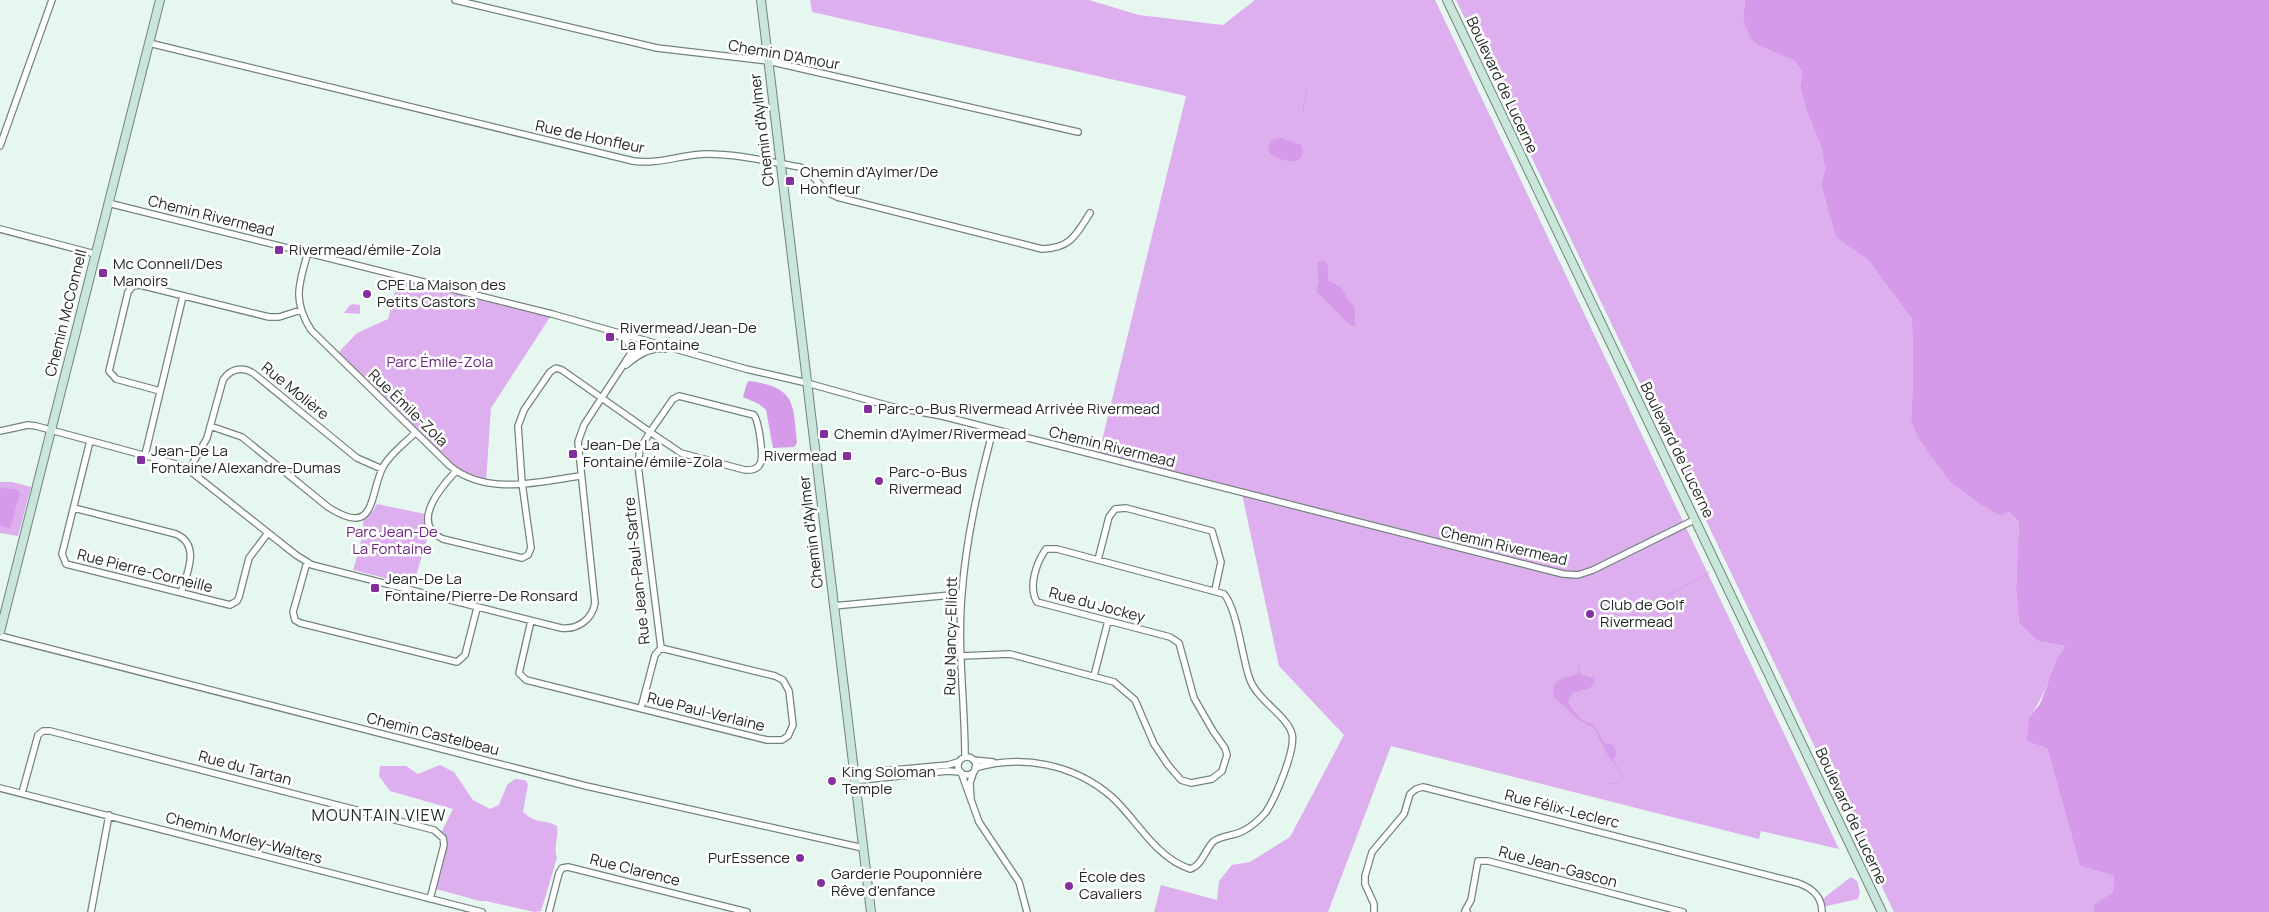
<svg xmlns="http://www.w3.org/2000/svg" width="2269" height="912" viewBox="0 0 2269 912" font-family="Manrope,sans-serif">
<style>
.green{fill:#deafef}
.water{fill:#d69aea}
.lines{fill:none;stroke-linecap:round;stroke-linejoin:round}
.stream{stroke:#d69aea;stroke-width:1}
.street-casing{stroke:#74837c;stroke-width:8}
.secondary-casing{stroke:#74837c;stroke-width:10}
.street{stroke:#fff;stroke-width:5.5}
.secondary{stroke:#c9e6db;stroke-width:8}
.poi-dot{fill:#832f9d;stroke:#fff;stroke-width:2}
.labels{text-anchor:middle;stroke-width:5;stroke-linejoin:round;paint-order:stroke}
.street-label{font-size:15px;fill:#222825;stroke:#fff}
.poi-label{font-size:15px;fill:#222825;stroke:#fff;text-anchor:start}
.park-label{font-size:15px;fill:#6c2481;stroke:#fff}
.neighbourhood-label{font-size:16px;letter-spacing:1px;fill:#222e29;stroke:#fff}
</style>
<rect width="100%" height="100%" fill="#e6f7ef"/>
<path class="green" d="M 810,0 L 1089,0 L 1139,15 L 1223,25 L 1255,0 L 1435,0 L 1839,849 L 1761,831 L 1759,839 L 1391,746 L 1328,912 L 1154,912 L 1161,885 L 1217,900 L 1219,881 L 1232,865 L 1250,862 L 1290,837 L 1344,735 L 1279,666 L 1242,494 L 1098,457 L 1186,96 L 812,12 Z
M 1456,0 L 1745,0 L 1743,18 L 1759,46 L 1795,61 L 1802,72 L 1800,87 L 1806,109 L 1821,147 L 1825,169 L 1821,185 L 1836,236 L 1868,260 L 1912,319 L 1913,384 L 1911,419 L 1950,482 L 1981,505 L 2000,516 L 2009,512 L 2019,522 L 2016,588 L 2019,623 L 2037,641 L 2065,646 C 2051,669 2046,696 2029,717 L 2047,748 L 2080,866 L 2114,876 L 2113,892 L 2094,904 L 2094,912 L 1894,912 Z
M 399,275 L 552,314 L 491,408 L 486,482 L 456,471 L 336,355 L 357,333 L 388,319 Z
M 354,304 L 360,305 L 360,314 L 344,313 L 350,305 Z
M 0,482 L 12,482 L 31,487 L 18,536 L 0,533 Z
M 377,504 L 425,514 L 426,528 L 429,533 L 413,585 L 353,570 L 360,547 L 364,517 L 373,511 Z
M 440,765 L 454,772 L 473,800 L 490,809 L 499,805 L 507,785 L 515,779 L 525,780 L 528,784 L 523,812 C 539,826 543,818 557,826 C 559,837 553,847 557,858 L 541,911 L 534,912 L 486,901 L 480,901 L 436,889 C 440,872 452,847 442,831 L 453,809 L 390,791 L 379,776 L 380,766 L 406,766 L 418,774 Z
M 1851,877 L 1857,881 L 1860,892 L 1858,899 L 1822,907 L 1821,903 L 1825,897 Z"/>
<path class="water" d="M 1745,0 L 2269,0 L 2269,912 L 2094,912 L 2094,904 L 2113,892 L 2114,876 L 2080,866 L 2047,748 L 2027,741 L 2029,717 L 2040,704 L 2056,661 L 2065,646 L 2037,641 L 2019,623 L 2016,588 L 2019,522 L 2009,512 L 2000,516 L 1981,505 L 1950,482 L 1918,437 L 1911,419 L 1913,384 L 1912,319 L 1868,260 L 1836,237 L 1821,185 L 1825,169 L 1821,147 L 1806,109 L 1800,87 L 1802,72 L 1795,61 L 1759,46 L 1750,37 L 1743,18 Z
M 1281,138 L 1301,145 L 1303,152 C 1300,168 1279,160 1270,153 L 1268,148 L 1271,140 Z
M 1320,261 L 1324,261 L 1328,266 L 1328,280 L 1342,288 L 1349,302 L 1355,306 L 1355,326 L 1349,324 L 1317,292 L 1316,289 L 1319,283 L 1317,263 Z
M 749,381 C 796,387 793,403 797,443 L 794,447 L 773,448 L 766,410 L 759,404 L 743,397 L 747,383 Z
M 0,488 L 15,489 L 20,493 L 10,528 L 0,526 Z
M 1580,672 L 1582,675 L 1593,678 L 1595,682 L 1590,688 L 1572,693 L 1568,703 L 1580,719 L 1594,725 L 1604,743 L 1613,745 L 1617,755 L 1611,761 L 1594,728 L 1580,721 L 1554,697 C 1550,674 1569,680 1580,672 Z"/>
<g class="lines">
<path class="stream" d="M 1303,110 L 1307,88
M 1616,629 L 1622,620 L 1634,616 L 1709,572
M 1578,664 L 1580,672
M 1610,784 L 1616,783 L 1622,777 L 1613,760"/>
<defs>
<path id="street" d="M 455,0 L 657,48 L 768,61 L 1078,132
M 149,43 L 633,161 C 659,165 682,154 707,154 C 738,154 770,162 800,167 C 815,172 818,190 837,197 L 1042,249 C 1071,248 1076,235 1090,213
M 0,146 L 52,0
M 108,203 L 552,314 L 746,369 L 807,383 L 893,407 L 942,416 L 1563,574 L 1578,575 L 1593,570 L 1694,520
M 0,229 L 95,254
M 308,252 C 299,284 292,300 311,330 L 450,466 C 486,496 538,482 580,476
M 634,355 L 647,341
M 626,365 C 637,356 649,347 665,349
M 160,391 L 116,379 L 109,371 L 128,292 L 133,286 L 140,285 L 269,317 L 279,317 L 301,310
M 679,396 L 754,415 C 759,422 764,457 760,464 C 757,470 751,470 745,470 L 681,453 L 650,432 L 673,399 Z
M 210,426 L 242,437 L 328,507 C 377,539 369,494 383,467 C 390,454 405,443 415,433
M 0,431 L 28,425 L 36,426 L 176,464 L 189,470 L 296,555 L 312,565 L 561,628 C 577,630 592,620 595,603 L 578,442 L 584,425 L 631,353 L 627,340 L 616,335
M 90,441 L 62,554 L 66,564 L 230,605 L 237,601 L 239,597 L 249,558 L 268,533
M 145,455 L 183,296
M 189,470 L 207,438 L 223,380 C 230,369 242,366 253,373 L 357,458 L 382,469
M 456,471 C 441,487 409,524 443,539 L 522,558 L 528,555 L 531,548 L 522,483 L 518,426 L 524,410 L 550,372 L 556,368 L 562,370 L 650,432 L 640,449 L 638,465 L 661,648 L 655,655 L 641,708
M 74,508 L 176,534 C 201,545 187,574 181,593
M 1098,560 L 1109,517 L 1115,509 L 1126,508 L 1212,531 L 1221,562 L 1215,590
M 307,562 L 293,612 L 295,620 L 300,623 L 457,662 L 465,655 L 477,608
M 833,606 L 962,594
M 531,621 L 519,673 L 526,680 L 767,740 L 782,740 L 788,736 L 793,725 L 789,691 L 783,680 L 775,676 L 661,648
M 0,636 L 586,786 L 863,848
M 961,656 L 1010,654 L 1114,682 L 1135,700 L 1154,744 L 1168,765 L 1181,780 L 1191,783 L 1212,779 L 1222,771 L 1227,755 L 1225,748 L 1213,731 L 1194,698 L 1179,643 L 1170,637 L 1037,602 C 1028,587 1036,563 1046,549 L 1057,549 L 1224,594 C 1237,609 1242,656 1249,677 C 1256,700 1287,715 1292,734 C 1296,750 1275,798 1266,812 C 1260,819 1251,827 1243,831 C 1234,836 1223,835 1214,841 C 1205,849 1202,866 1190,869 C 1155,857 1138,821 1112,797 C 1074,764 1022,754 975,768
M 1094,676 L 1108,621
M 965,757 C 965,702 957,648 962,593 C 966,538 979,483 993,430
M958 766a9 9 0 1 1 18 0a9 9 0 1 1-18 0Z
M 973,760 L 993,762
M 961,772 L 979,822 L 1019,882 L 1027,912
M 854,778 L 861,780 L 948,771 L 960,772
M 854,778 L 860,773 L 948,765 L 958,762
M 0,788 L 482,912
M 22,793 L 38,735 L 43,731 L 50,731 L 434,830 L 443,838 L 444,845 L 430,899
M 971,800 L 970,783 L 974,771
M 91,912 L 109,815
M 549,912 L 559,873 L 562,868 L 568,867 L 747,912
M 1374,912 L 1374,904 L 1365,884 L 1365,876 L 1372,852 L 1404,814 L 1410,794 L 1416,789 L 1423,787 L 1798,883 C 1812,888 1822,896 1822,912
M 1467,912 L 1465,911 L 1471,900 L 1478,861 L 1488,861 L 1683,912"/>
<path id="secondary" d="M 761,0 L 871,912
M 1447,0 L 1882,912
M 0,632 L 160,0"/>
</defs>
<use href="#street" class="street-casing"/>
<use href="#secondary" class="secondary-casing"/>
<use href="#street" class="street"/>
<use href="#secondary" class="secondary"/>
</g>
<g class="poi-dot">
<rect x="785" y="176" width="10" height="10" rx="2.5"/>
<rect x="274" y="245" width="10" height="10" rx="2.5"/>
<rect x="98" y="268" width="10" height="10" rx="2.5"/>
<circle cx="367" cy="294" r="5"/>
<rect x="605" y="332" width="10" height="10" rx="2.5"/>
<rect x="863" y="404" width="10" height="10" rx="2.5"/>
<rect x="819" y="429" width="10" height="10" rx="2.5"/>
<rect x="568" y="449" width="10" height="10" rx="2.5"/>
<rect x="842" y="451" width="10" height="10" rx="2.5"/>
<rect x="136" y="455" width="10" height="10" rx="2.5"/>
<circle cx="879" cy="481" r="5"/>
<rect x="370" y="583" width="10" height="10" rx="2.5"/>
<circle cx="1590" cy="614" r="5"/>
<circle cx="832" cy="781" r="5"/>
<circle cx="800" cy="858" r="5"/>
<circle cx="821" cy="883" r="5"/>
<circle cx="1069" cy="886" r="5"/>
</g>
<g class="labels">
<g class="street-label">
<text transform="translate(784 55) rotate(10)" y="5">Chemin D'Amour</text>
<text transform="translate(1502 85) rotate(65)" y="5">Boulevard de Lucerne</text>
<text transform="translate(762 130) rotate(-97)" y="5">Chemin d'Aylmer</text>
<text transform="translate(590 137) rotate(12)" y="5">Rue de Honfleur</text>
<text transform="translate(211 216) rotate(14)" y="5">Chemin Rivermead</text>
<text transform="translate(66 313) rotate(-76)" y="5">Chemin McConnell</text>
<text transform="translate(295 391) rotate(39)" y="5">Rue Molière</text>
<text transform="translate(408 408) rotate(44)" y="5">Rue Émile-Zola</text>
<text transform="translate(1112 447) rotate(14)" y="5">Chemin Rivermead</text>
<text transform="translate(1677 450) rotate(64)" y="5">Boulevard de Lucerne</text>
<text transform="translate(811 532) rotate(-97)" y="5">Chemin d'Aylmer</text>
<text transform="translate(1504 546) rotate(13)" y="5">Chemin Rivermead</text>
<text transform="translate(145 571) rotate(14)" y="5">Rue Pierre-Corneille</text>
<text transform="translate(637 571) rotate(-96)" y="5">Rue Jean-Paul-Sartre</text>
<text transform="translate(1097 605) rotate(15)" y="5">Rue du Jockey</text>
<text transform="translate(951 636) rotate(-89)" y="5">Rue Nancy-Elliott</text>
<text transform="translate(706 712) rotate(14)" y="5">Rue Paul-Verlaine</text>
<text transform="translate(433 734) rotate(14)" y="5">Chemin Castelbeau</text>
<text transform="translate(245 768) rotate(15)" y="5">Rue du Tartan</text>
<text transform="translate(1562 809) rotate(14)" y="5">Rue Félix-Leclerc</text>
<text transform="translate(1851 816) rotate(65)" y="5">Boulevard de Lucerne</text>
<text transform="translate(244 838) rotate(15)" y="5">Chemin Morley-Walters</text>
<text transform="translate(1558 867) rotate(15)" y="5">Rue Jean-Gascon</text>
<text transform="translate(635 870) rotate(14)" y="5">Rue Clarence</text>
</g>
<g class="poi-label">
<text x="800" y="177">Chemin d'Aylmer/De<tspan x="800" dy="17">Honfleur</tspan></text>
<text x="289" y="255">Rivermead/émile-Zola</text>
<text x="113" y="269">Mc Connell/Des<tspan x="113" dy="17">Manoirs</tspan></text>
<text x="377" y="290">CPE La Maison des<tspan x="377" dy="17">Petits Castors</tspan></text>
<text x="620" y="333">Rivermead/Jean-De<tspan x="620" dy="17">La Fontaine</tspan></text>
<text x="878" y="414">Parc-o-Bus Rivermead Arrivée Rivermead</text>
<text x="834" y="439">Chemin d'Aylmer/Rivermead</text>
<text x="583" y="450">Jean-De La<tspan x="583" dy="17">Fontaine/émile-Zola</tspan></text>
<text x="151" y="456">Jean-De La<tspan x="151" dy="17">Fontaine/Alexandre-Dumas</tspan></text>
<text x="837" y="461" text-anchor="end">Rivermead</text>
<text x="889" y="477">Parc-o-Bus<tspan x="889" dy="17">Rivermead</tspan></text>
<text x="385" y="584">Jean-De La<tspan x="385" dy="17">Fontaine/Pierre-De Ronsard</tspan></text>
<text x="1600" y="610">Club de Golf<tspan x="1600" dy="17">Rivermead</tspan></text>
<text x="842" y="777">King Soloman<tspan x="842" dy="17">Temple</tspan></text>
<text x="790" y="863" text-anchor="end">PurEssence</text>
<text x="831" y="879">Garderie Pouponnière<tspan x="831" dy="17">Rêve d'enfance</tspan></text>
<text x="1079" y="882">École des<tspan x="1079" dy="17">Cavaliers</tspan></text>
</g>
<g class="park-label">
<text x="440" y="367">Parc Émile-Zola</text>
<text x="392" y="537">Parc Jean-De<tspan x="392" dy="17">La Fontaine</tspan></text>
</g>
<g class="neighbourhood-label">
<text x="379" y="821">MOUNTAIN VIEW</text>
</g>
</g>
</svg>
